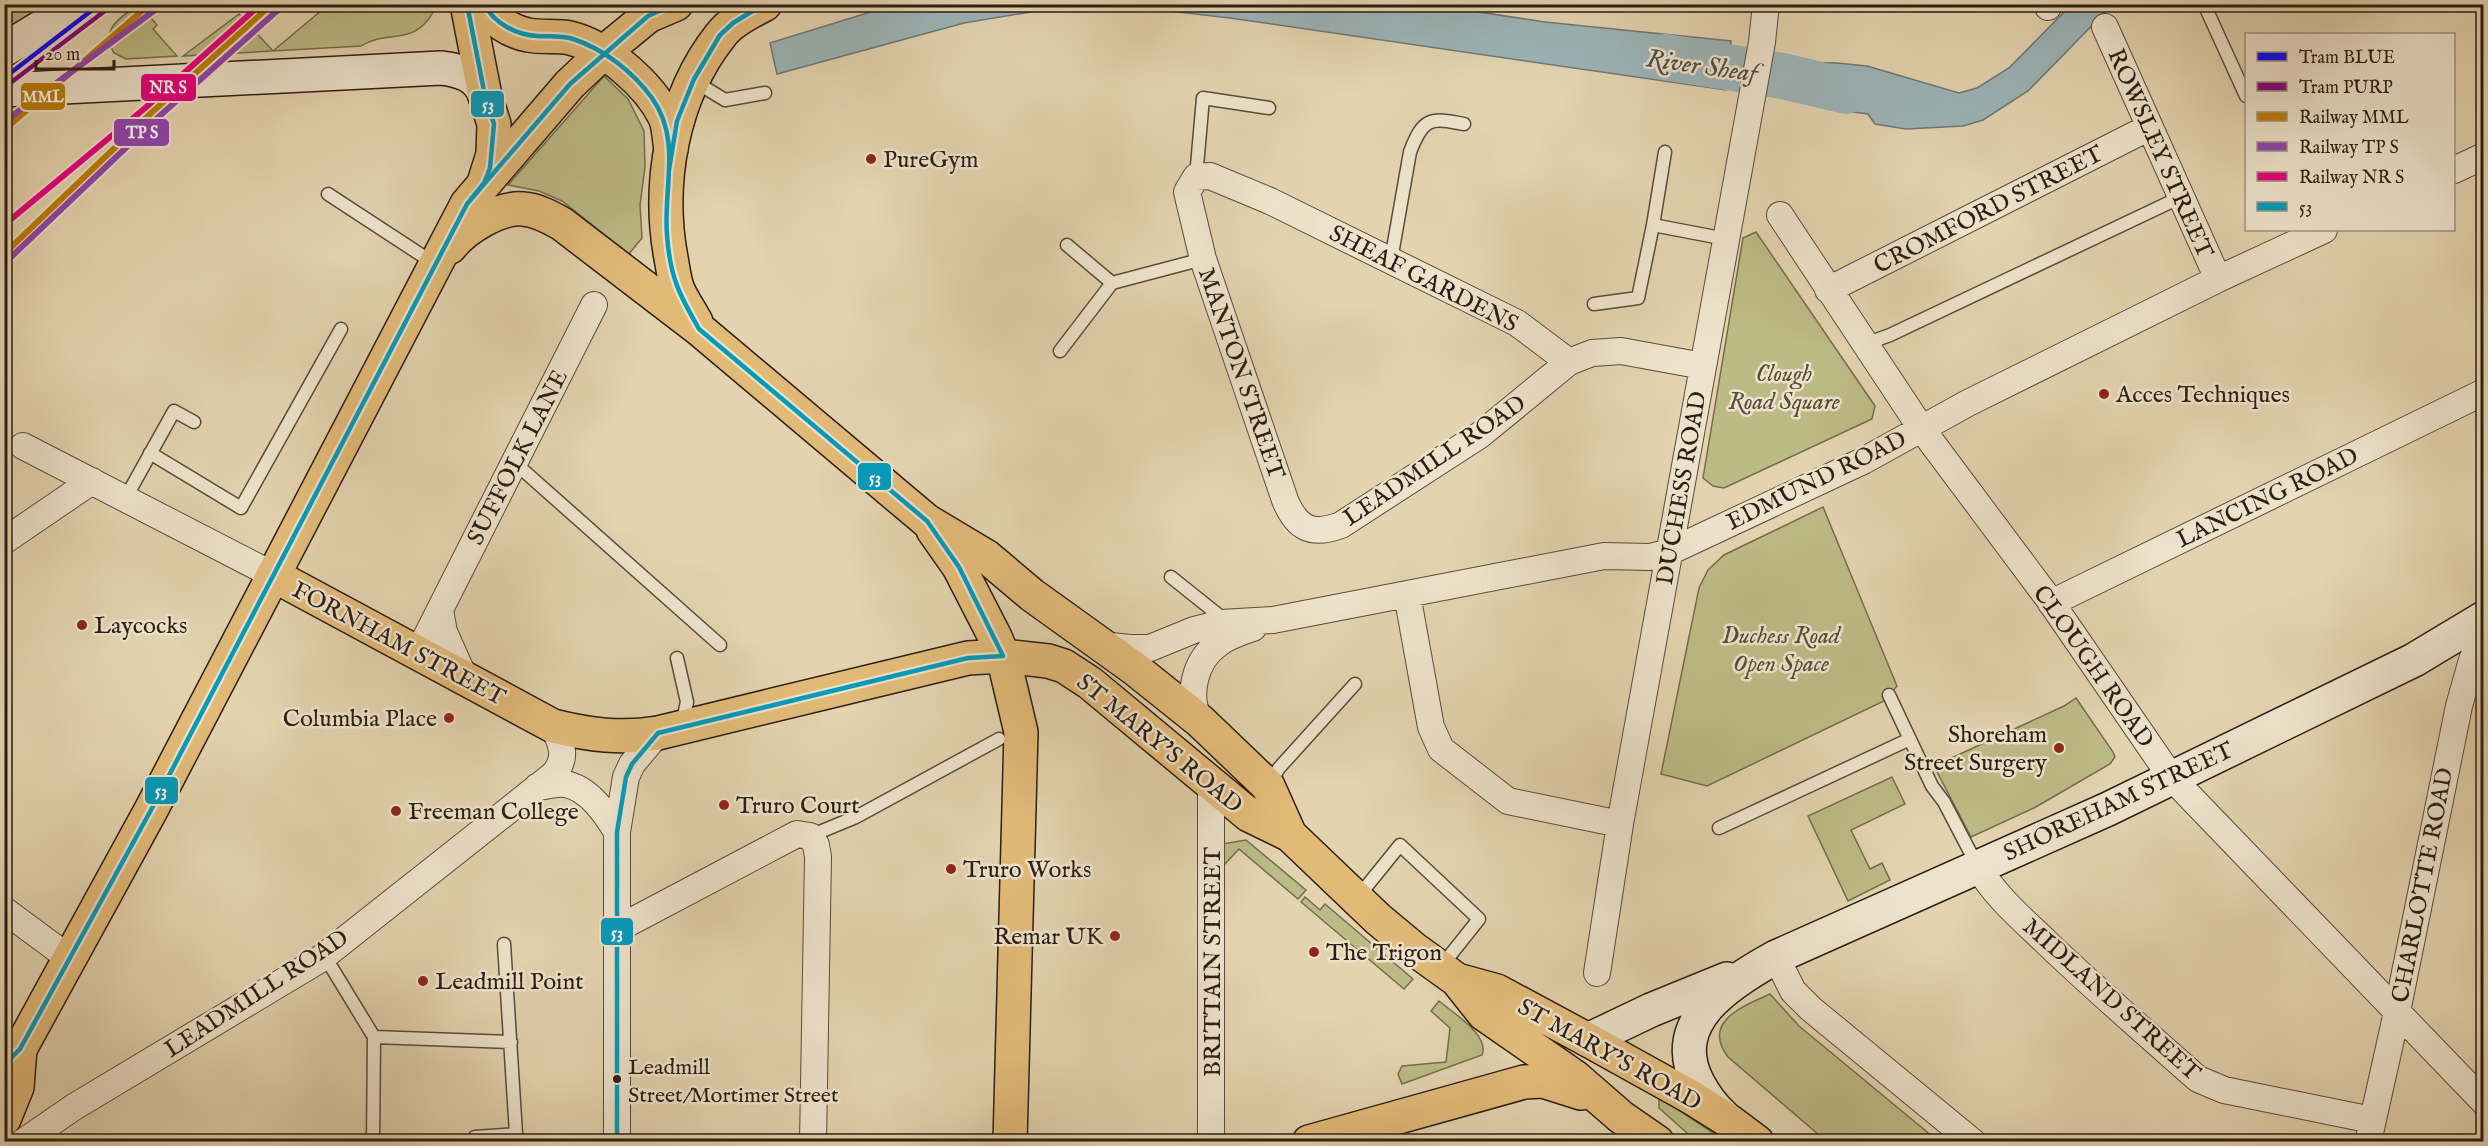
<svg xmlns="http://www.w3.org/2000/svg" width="2488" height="1146" viewBox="0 0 2488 1146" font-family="'IM FELL English',serif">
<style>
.green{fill:#bcba85;stroke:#746c4c;stroke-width:1.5}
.water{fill:#9bb4b7;stroke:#6e7875;stroke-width:1.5}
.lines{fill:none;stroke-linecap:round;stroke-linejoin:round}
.river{stroke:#9bb4b7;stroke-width:46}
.lane-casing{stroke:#594b3a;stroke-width:15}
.street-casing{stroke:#594b3a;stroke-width:28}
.secondary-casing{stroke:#2b1e13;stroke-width:36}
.primary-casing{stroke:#2b1e13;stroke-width:36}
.highway-casing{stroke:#2b1e13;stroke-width:36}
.lane{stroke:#ede2cb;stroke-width:12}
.street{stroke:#ede2cb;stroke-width:26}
.secondary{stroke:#ede2cb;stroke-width:33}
.primary{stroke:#e2ba78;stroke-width:33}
.highway{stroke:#e2ba78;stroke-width:33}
.bus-1-casing{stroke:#ede2cb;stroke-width:9}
.bus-1{stroke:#049bbb;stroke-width:4.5}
.rail-1-casing{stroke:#ede2cb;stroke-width:10}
.rail-2-casing{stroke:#ede2cb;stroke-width:10}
.rail-3-casing{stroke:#ede2cb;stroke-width:10}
.rail-1{stroke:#ba7d06;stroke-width:6}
.rail-2{stroke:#8e44ad;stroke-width:6}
.rail-3{stroke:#e5007d;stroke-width:6}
.tram-1-casing{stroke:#ede2cb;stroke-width:9}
.tram-2-casing{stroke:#ede2cb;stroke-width:9}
.tram-1{stroke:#00f;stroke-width:4.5}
.tram-2{stroke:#800080;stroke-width:4.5}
.poi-dot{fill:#8f2418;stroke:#ede2cb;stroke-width:2}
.bus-dot{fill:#2b1e13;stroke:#ede2cb;stroke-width:2}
.labels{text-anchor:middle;stroke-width:5;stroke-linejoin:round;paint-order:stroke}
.bus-label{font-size:22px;fill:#2b1e13;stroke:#ede2cb;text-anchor:start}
.street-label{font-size:24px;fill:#2b1e13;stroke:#ede2cb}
.poi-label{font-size:24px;fill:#2b1e13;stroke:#ede2cb;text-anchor:start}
.park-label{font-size:24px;font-style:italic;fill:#564d35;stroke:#ede2cb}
.water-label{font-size:26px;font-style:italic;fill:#4d4b44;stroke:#ede2cb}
.line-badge{stroke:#ede2cb;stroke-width:2}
.badge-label{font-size:16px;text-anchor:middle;font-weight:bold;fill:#fff}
</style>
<rect width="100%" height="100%" fill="#e3d3af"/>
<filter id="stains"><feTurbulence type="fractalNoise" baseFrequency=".00333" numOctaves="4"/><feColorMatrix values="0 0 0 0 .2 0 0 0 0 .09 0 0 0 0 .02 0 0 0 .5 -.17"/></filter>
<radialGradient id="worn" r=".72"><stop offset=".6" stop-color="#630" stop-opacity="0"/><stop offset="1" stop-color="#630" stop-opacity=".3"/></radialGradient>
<path class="green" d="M 21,5 L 55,5 L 5,35 L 5,12 Z
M 139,5 L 157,25 L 153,29 L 177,56 L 126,59 L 114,53 C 99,30 121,16 139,5 Z
M 328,5 L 437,5 C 416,50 388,28 361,46 L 183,56 L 239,14 L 273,51 Z
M 604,76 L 628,99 L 644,131 L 645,167 L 640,205 L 642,238 L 629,254 L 562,201 L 539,191 L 508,185 Z
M 1756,232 L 1875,406 L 1872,419 L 1724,488 L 1713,486 L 1703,478 L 1743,238 Z
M 1823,507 L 1897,686 L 1884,701 L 1707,786 L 1661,774 L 1699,588 L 1708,570 L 1724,555 Z
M 2076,698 L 2113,752 L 2115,757 L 2110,764 L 2034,808 L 1971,837 L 1934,766 L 2064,706 Z
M 1892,777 L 1905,804 L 1851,830 L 1870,869 L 1882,863 L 1890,880 L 1848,901 L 1808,816 Z
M 1246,840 L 1306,890 L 1298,899 L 1239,849 L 1224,865 L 1222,844 Z
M 1305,897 L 1320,910 L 1325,904 L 1413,979 L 1404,989 L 1301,902 Z
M 1770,994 L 1799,1026 L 1938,1141 L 1826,1141 L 1728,1057 C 1701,1021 1744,1006 1770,994 Z
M 1439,1001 C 1453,1013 1490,1035 1482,1055 L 1402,1084 L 1398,1074 L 1402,1066 L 1446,1062 L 1450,1028 L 1431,1011 Z
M 1659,1097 L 1725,1141 L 1696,1141 L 1659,1108 Z"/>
<path class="water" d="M 1426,4 L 1545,22 L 1731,41 L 1726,90 L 1230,18 L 1117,5 Z
M 893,5 L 894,4 L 1073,5 L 964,23 L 777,74 L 770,43 Z
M 2071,5 L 2112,5 L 2028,91 L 1983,120 L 1963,126 L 1906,129 L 1875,124 L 1868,114 L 1837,110 L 1783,93 L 1787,62 L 1837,63 L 1867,66 L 1959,93 L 1977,88 L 2009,68 Z"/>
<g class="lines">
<path class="river" d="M 1665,57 L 1783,76 L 1846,91"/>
<defs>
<path id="lane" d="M 2204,4 L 2246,96
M 694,81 L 725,100 L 765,93
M 1196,177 L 1203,98 L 1269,108
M 328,194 L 435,264
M 1653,225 L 1665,152
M 1067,245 L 1112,283
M 1391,260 L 1410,152 C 1423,118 1430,117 1464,124
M 1594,304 L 1638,298 L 1653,225 L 1726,239
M 1865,344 L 1890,335 L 2181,197
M 1060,351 L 1112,283 L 1203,259
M 150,453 L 241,508 L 341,329
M 515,463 L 720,645
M 125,499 L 174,411 L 194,422
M 1171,577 L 1226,621
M 677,658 L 687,702 L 682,724
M 1889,695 L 1932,786 L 1944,802 L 1978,867
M 1269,785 L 1279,768 L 1355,684
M 1719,828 L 1910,739
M 810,836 L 856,817 L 999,739
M 1358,897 L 1400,845 L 1479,919 L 1440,968
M 324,955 L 374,1037 L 373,1142
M 374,1037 L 511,1042
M 475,1137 L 516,1134 L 504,944"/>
<path id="street" d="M 2047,4 L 2048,7
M 2105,27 L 2218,279
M 2454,170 L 2484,156
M 1780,215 L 1921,428 L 2048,598 L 2171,777 L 2484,1102
M 1828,290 L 2148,128
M 1569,362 L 1517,323 L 1270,201 L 1210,176 L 1196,177 L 1187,192 L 1203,259 L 1285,500 C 1297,529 1312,536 1341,525 L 1480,435 L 1569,362 L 1592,353 L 1621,351 L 1703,366
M 23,446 L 273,575
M 4,541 L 92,481
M 1407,594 L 1431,727 L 1441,749 L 1508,801 L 1620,824
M 2051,603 L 2484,392
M 440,610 L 444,632 L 465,679
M 1101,645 L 1130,648 L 1150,648 L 1194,630 L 1221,623 L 1273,620 L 1604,556 L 1650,557 L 1669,552 L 1863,461 L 1968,403 L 2218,279 L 2324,230
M 418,653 L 594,305
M 1200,721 C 1186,696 1195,660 1218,644 C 1228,636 1241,632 1253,628
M 537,787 C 546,786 556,783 565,784 C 589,788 606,814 617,832
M 1978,867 C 1996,897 2021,918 2046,942 C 2095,989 2147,1034 2198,1079 L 2224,1090 L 2372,1120
M 4,910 L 69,958
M 619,928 L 797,834 L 810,836 L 816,845 L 818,857 L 813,1142
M 1776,957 L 1793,991 L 1811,1009 L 1973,1142
M 1597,973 L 1620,824 L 1762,42 L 1766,4
M 23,1142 L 74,1107 L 319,960 L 553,775 C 568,758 562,744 553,726
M 617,1142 L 617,832 L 626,777 L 632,764 L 658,733
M 1211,1142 L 1211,783
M 2368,1142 L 2397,1012 L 2459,706 L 2472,660 L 2484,630"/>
<path id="secondary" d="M 4,50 L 79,4
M 4,90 L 441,68 C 460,70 479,76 485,96
M 1588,1040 L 1651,1010 L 1727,979
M 1723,1116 C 1712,1106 1705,1096 1698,1083 C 1666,1022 1729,983 1776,957 L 2108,809 L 2414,660 L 2484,618"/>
<path id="primary" d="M 467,4 L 485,96 L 494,124 L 493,154 L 484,183
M 484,4 C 491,20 512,32 528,35 C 542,38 557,35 570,38 C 606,47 649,84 665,117 C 669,126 669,139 671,149"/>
<path id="highway" d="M 450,247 C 465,228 499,207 523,209 C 537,210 550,217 562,224 L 699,329 L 927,521 L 987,557 L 1032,595 L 1135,669 L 1200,721 L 1268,786 L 1290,835
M 696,322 C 690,311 683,301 678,290 C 674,280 673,268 671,258 C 657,183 672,97 720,36 C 731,21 749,13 765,4
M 933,530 L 959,567 L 995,637 L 1003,656 L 1021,732 L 1010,1142
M 273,575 L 553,726 C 590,735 621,739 658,733 L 968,658 L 1003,656 L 1048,661 L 1064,666 L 1090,683 L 1249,815 L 1290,835 L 1378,919 L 1414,949 L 1457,980 L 1484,1014 L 1575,1077 L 1621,1117 L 1657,1142
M 1457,980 L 1497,991 L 1588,1040 L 1689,1096 L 1729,1121 L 1757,1142
M 4,1066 L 20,1049 L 151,810 L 467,204 L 570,84 L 603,53 L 648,16 L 676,4
M 4,1119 L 17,1087 L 20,1049
M 1309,1142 L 1524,1082 L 1543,1081 L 1581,1093"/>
</defs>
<use href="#lane" class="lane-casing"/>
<use href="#street" class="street-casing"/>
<use href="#secondary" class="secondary-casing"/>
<use href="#primary" class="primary-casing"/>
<use href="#highway" class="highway-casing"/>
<use href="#lane" class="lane"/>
<use href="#street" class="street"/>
<use href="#secondary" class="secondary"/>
<use href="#primary" class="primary"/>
<use href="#highway" class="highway"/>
<defs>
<path id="bus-1" d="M 467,4 L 485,96 L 494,124 L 490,168 L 484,183 L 471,199
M 484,4 C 494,23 516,35 537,36 C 549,37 561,35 573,39 C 604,49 633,72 652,98 C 682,140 663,188 667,235 C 670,277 679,294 699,329 L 927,521 L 959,567 L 1003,656
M 669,170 L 677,121 L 694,79 L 720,35 L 733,23 L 764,4
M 658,733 L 968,658 L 1003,656
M 4,1065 L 20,1049 L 151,810 L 467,204 L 570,84 L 648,16 L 675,4
M 617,1142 L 617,832 L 626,777 L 632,764 L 658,733"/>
</defs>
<use href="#bus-1" class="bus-1-casing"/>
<use href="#bus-1" class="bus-1"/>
<defs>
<path id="rail-1" d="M 4,130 L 150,4
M 4,254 L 149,115 L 272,4"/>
<path id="rail-2" d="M 8,119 L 155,10
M 9,259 L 154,121 L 278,10"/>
<path id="rail-3" d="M 4,225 L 144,109 L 261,4"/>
</defs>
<use href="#rail-1" class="rail-1-casing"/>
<use href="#rail-2" class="rail-2-casing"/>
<use href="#rail-3" class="rail-3-casing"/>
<use href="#rail-1" class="rail-1"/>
<use href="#rail-2" class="rail-2"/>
<use href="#rail-3" class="rail-3"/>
<defs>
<path id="tram-1" d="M 4,78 L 100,4"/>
<path id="tram-2" d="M 9,84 L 106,10"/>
</defs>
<use href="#tram-1" class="tram-1-casing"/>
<use href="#tram-2" class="tram-2-casing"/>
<use href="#tram-1" class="tram-1"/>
<use href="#tram-2" class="tram-2"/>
</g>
<g class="poi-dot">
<circle cx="871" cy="159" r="6"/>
<circle cx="2104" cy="394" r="6"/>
<circle cx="82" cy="625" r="6"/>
<circle cx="449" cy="718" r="6"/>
<circle cx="2059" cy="748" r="6"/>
<circle cx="724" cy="805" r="6"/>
<circle cx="396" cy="811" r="6"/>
<circle cx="951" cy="869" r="6"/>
<circle cx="1115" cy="936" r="6"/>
<circle cx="1314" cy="952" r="6"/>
<circle cx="423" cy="981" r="6"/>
</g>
<circle class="bus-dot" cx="617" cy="1079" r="5"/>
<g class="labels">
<g class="bus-label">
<text x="628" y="1074">Leadmill<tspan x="628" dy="28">Street/Mortimer Street</tspan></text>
</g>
<g class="street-label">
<text transform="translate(2161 153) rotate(66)" y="8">ROWSLEY STREET</text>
<text transform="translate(1988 209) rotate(-27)" y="8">CROMFORD STREET</text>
<text transform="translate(1424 278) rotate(27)" y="8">SHEAF GARDENS</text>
<text transform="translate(1242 373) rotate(71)" y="8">MANTON STREET</text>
<text transform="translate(517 457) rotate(-63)" y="8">SUFFOLK LANE</text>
<text transform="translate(1434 460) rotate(-34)" y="8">LEADMILL ROAD</text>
<text transform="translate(1816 480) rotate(-26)" y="8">EDMUND ROAD</text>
<text transform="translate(1681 488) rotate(-80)" y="8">DUCHESS ROAD</text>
<text transform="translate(2267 497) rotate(-26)" y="8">LANCING ROAD</text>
<text transform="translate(399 643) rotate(28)" y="8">FORNHAM STREET</text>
<text transform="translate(2094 666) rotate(55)" y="8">CLOUGH ROAD</text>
<text transform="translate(1160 743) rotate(39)" y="8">ST MARY'S ROAD</text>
<text transform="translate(2118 801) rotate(-25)" y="8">SHOREHAM STREET</text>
<text transform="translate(2422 885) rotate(-79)" y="8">CHARLOTTE ROAD</text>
<text transform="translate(1212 962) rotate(-90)" y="8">BRITTAIN STREET</text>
<text transform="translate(256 993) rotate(-33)" y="8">LEADMILL ROAD</text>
<text transform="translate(2112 999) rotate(42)" y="8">MIDLAND STREET</text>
<text transform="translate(1610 1054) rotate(29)" y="8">ST MARY'S ROAD</text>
</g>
<g class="poi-label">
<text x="883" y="167">PureGym</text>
<text x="2116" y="402">Acces Techniques</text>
<text x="94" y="633">Laycocks</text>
<text x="437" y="726" text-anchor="end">Columbia Place</text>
<text x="2047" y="742" text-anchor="end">Shoreham<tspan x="2047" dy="28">Street Surgery</tspan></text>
<text x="736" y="813">Truro Court</text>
<text x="408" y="819">Freeman College</text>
<text x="963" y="877">Truro Works</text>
<text x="1103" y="944" text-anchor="end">Remar UK</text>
<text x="1326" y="960">The Trigon</text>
<text x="435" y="989">Leadmill Point</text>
</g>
<g class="park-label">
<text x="1784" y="381">Clough<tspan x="1784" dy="28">Road Square</tspan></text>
<text x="1781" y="643">Duchess Road<tspan x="1781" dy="28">Open Space</tspan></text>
</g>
<g class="water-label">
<text transform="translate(1702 65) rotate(8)" y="9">River Sheaf</text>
</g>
</g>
<g class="line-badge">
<rect x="140" y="73" width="57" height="29" rx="6" fill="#e5007d"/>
<rect x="20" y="82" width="46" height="29" rx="6" fill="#ba7d06"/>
<rect x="470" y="90" width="35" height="28" rx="6" fill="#049bbb"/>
<rect x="113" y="118" width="57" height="29" rx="6" fill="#8e44ad"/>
<rect x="857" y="462" width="35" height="29" rx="6" fill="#049bbb"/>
<rect x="144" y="776" width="35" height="29" rx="6" fill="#049bbb"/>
<rect x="600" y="917" width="34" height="29" rx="6" fill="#049bbb"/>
</g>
<g class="badge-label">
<text x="168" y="93">NR S</text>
<text x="43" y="102">MML</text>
<text x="488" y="110">53</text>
<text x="142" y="138">TP S</text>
<text x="875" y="483">53</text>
<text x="161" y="796">53</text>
<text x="617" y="938">53</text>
</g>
<rect width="2488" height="1146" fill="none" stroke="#e3d3af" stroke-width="24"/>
<rect x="6" y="6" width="2476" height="1134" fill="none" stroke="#2b1e13" stroke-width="3"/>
<rect x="12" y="12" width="2464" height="1122" fill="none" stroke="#2b1e13" stroke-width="1.5"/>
<rect x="2245" y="33" width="210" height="198" fill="#ede2cb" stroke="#9f9481" stroke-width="1.5"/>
<rect x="2257" y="52" width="30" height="9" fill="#0000ff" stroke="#9f9481" stroke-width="1.5"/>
<text x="2299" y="63" font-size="18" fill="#2b1e13">Tram BLUE</text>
<rect x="2257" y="82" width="30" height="9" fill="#800080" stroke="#9f9481" stroke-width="1.5"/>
<text x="2299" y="93" font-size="18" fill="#2b1e13">Tram PURP</text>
<rect x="2257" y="112" width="30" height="9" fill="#ba7d06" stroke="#9f9481" stroke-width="1.5"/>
<text x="2299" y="123" font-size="18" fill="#2b1e13">Railway MML</text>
<rect x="2257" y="142" width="30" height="9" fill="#8e44ad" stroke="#9f9481" stroke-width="1.5"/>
<text x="2299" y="153" font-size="18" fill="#2b1e13">Railway TP S</text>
<rect x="2257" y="172" width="30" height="9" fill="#e5007d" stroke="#9f9481" stroke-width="1.5"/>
<text x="2299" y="183" font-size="18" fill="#2b1e13">Railway NR S</text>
<rect x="2257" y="202" width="30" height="9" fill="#049bbb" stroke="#9f9481" stroke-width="1.5"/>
<text x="2299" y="213" font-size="18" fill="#2b1e13">53</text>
<path d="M36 60v9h78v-9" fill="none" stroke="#2b1e13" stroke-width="3"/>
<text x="45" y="60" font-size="18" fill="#2b1e13" stroke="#ede2cb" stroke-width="4.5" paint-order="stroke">20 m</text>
<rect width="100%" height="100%" filter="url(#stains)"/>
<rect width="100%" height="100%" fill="url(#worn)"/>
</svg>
